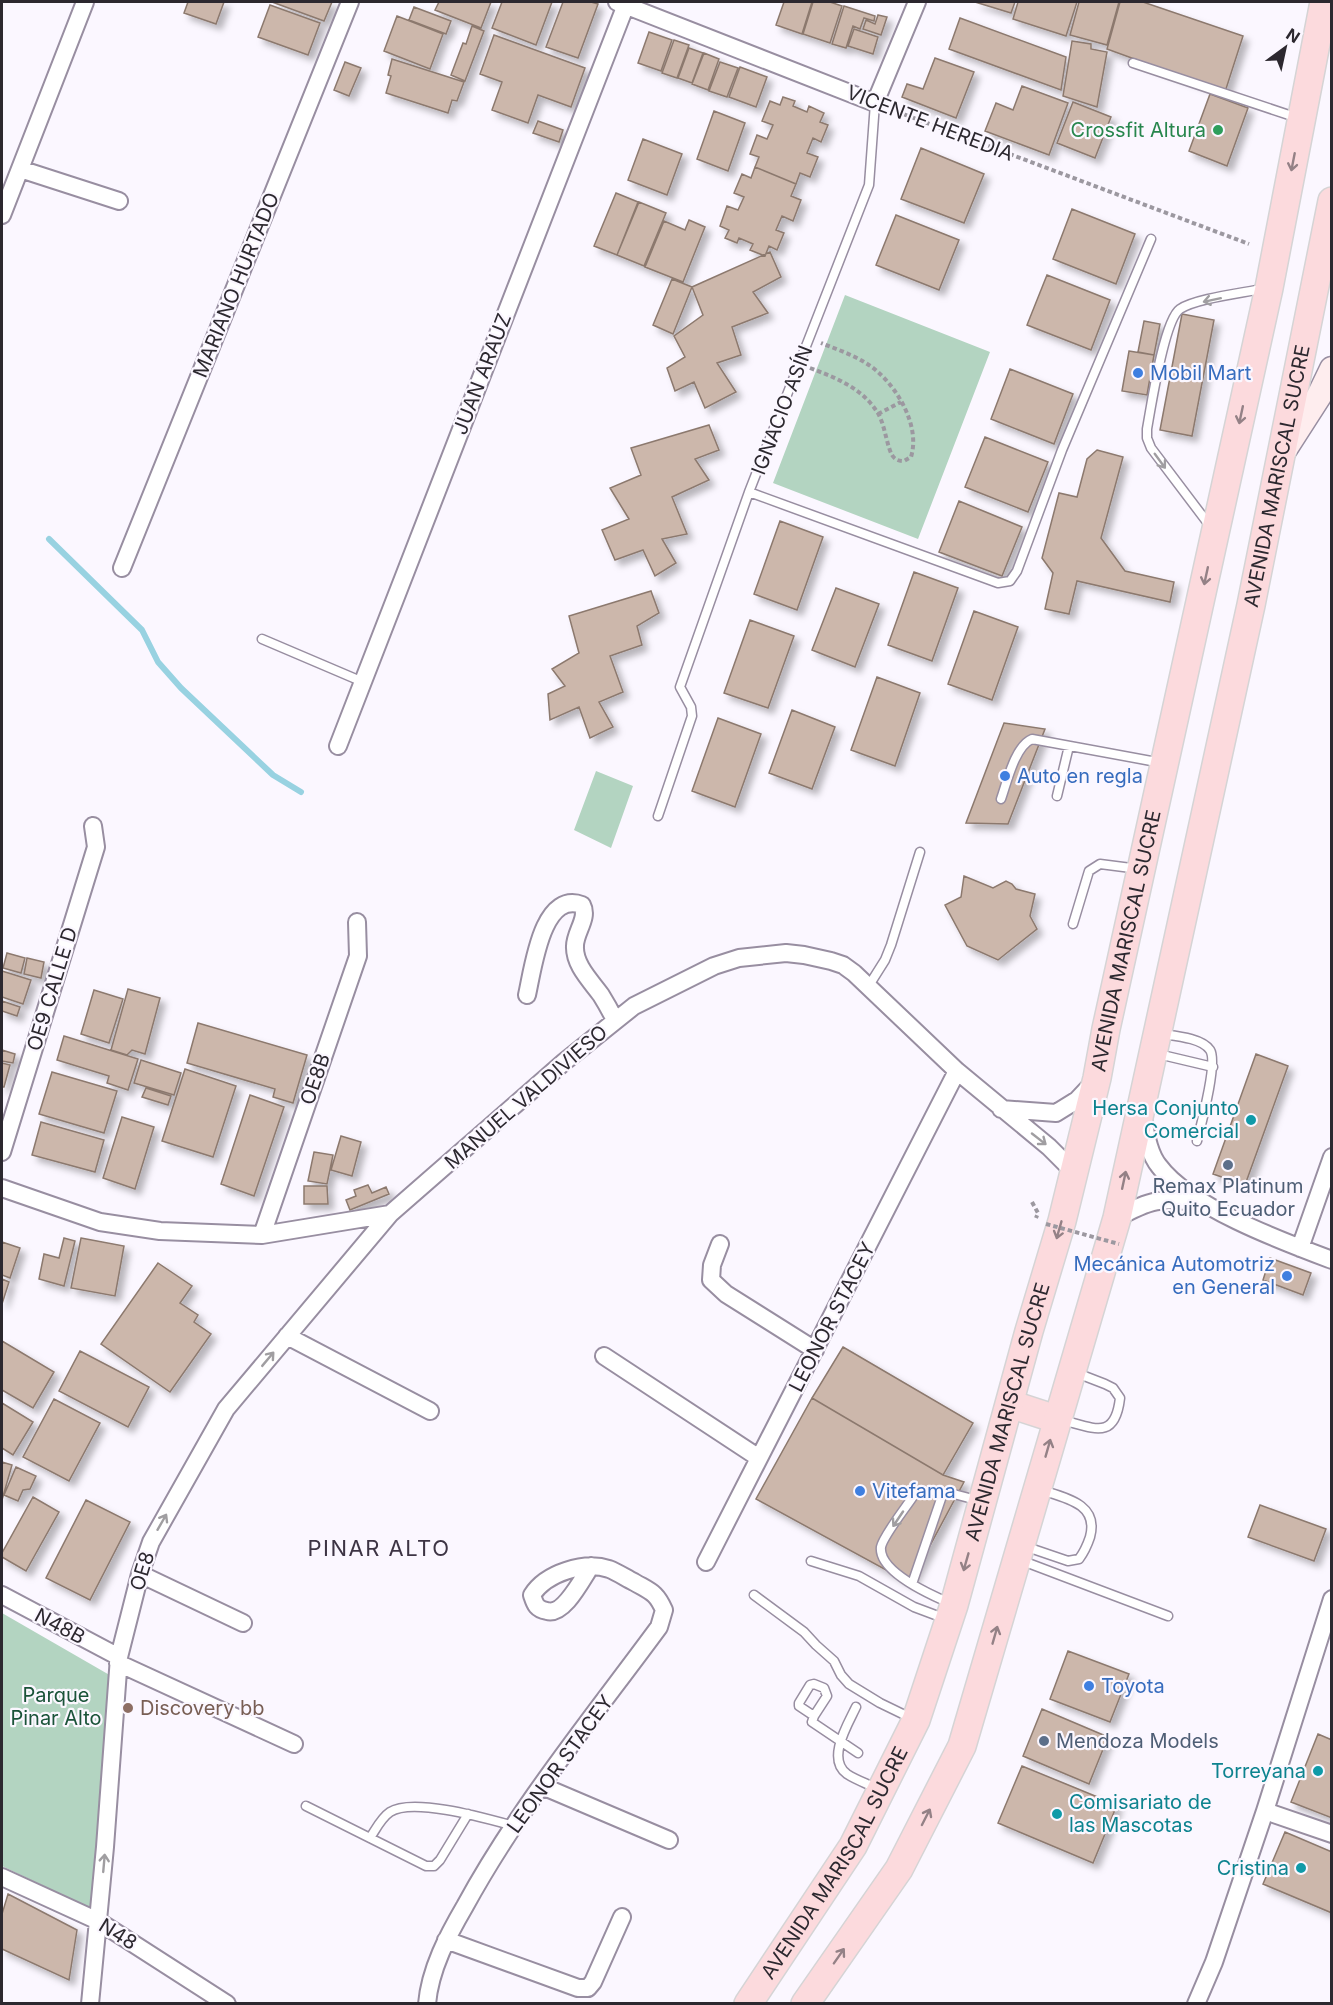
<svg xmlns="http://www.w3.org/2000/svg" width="1333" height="2005" viewBox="0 0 1333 2005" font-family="Inter,sans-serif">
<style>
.green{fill:#b3d4c1}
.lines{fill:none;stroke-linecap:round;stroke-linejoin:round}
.stream{stroke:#98d2e1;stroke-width:6}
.building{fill:#ccb7ab;stroke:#8c796e;stroke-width:1.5;filter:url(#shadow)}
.lane-casing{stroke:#988ea1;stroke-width:11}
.street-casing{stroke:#988ea1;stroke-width:20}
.secondary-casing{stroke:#988ea1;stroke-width:27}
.primary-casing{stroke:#d5d4d5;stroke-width:30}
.path{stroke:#9c98a0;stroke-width:4;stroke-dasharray:4.5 3;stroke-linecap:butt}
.lane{stroke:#fff;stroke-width:8}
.street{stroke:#fff;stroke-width:16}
.secondary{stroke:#feedee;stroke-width:24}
.primary{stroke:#fcdadd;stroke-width:27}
.path-bridge{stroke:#9c98a0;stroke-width:4;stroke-dasharray:4.5 3;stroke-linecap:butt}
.oneway{stroke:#948186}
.oneway2{stroke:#a09ea1}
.leisure-dot{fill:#2e9e5b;stroke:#fbf7ff;stroke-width:2}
.shop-dot{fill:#3f7fe0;stroke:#fbf7ff;stroke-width:2}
.culture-dot{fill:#0f9aa8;stroke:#fbf7ff;stroke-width:2}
.service-dot{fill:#5c6f8a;stroke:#fbf7ff;stroke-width:2}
.education-dot{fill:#8d6e63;stroke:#fbf7ff;stroke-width:2}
.labels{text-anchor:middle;stroke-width:4.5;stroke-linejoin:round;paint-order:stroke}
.street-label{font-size:20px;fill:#2c282f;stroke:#fbf7ff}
.leisure-label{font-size:20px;fill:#27864d;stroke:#fbf7ff;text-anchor:end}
.shop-label{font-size:20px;fill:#366cbe;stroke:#fbf7ff;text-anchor:start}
.culture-label{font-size:20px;fill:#0d838f;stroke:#fbf7ff;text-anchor:end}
.service-label{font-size:20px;fill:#4e5e75;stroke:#fbf7ff}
.park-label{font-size:20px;fill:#1a5339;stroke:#fbf7ff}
.education-label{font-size:20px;fill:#785e54;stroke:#fbf7ff;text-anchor:start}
.quarter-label{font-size:22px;letter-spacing:1.5px;fill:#3d3444;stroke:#fbf7ff}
</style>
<defs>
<filter id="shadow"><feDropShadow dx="5.5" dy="5.5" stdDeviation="3" flood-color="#0004"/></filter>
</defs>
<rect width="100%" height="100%" fill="#fbf7ff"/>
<path class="green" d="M 845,295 L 990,352 L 918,539 L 773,483 Z
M 596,771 L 633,786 L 611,848 L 574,830 Z
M 2,1613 L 113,1677 L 92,1909 L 2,1866 Z"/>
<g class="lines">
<path class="stream" d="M 49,539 L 142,630 L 158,662 L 181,688 L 273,775 L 301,792"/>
</g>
<path class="building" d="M 188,2 L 224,2 L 216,24 L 184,13 Z
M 272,2 L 332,2 L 324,21 Z
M 439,2 L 491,2 L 481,28 L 435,10 Z
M 502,2 L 552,2 L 536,45 L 492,28 Z
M 563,2 L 591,2 L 598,4 L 578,58 L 546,47 Z
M 784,2 L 812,2 L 802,34 L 776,25 Z
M 813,2 L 830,2 L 842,6 L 830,43 L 803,34 Z
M 975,2 L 1015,2 L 1011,13 Z
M 1018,2 L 1077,2 L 1066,36 L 1013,19 Z
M 1079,2 L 1119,2 L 1107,45 L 1070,35 Z
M 1120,2 L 1143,2 L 1243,36 L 1225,92 L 1107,49 Z
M 270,5 L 320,23 L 308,55 L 258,37 Z
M 844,6 L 875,16 L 874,21 L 864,18 L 860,29 L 853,26 L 846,48 L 832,44 Z
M 414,7 L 451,21 L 446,34 L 409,20 Z
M 878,15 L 887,17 L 881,35 L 863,29 L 866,20 L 875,24 Z
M 397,16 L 443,34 L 430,69 L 384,51 Z
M 960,18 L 1066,57 L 1061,90 L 949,49 Z
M 472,26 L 484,31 L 465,81 L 451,75 L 463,43 L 466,44 Z
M 854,29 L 878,37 L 873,54 L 848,46 Z
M 649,32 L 672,40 L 661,71 L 638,63 Z
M 494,35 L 585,68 L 571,107 L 538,95 L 528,123 L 492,110 L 502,82 L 480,74 Z
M 674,40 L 689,45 L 677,78 L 662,73 Z
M 1072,41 L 1091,44 L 1091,49 L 1107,52 L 1097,107 L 1063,96 Z
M 689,48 L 703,53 L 692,83 L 678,78 Z
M 704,53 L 719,59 L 708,90 L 692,84 Z
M 935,58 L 974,72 L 956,118 L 902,97 L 907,84 L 923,89 Z
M 392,59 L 464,82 L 457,101 L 452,100 L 448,113 L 386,93 L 391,76 L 388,75 Z
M 345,62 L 361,68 L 349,96 L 334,90 Z
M 720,62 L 738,68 L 727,97 L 709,91 Z
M 740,67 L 767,77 L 756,107 L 729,97 Z
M 1022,86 L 1068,103 L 1049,155 L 985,131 L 996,103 L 1013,110 Z
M 1210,94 L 1248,108 L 1227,166 L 1189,151 Z
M 783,97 L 795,101 L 793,106 L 807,112 L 809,106 L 824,113 L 820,122 L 828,125 L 821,142 L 813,138 L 807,153 L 818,157 L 810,177 L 800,173 L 796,184 L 755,167 L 759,157 L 750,154 L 757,135 L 767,139 L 773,125 L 762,121 L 770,101 L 780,105 Z
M 1073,102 L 1111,117 L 1095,158 L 1057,143 Z
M 714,111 L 745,123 L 728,171 L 697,159 Z
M 538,121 L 563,130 L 559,142 L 533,133 Z
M 643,139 L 682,154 L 667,195 L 628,180 Z
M 921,148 L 984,174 L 964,223 L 901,199 Z
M 755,167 L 796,184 L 791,196 L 801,200 L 793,221 L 782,216 L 776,230 L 784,233 L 777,250 L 769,246 L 765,256 L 750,250 L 753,244 L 739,238 L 737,243 L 725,238 L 729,230 L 720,226 L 727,206 L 738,210 L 744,197 L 734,193 L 742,174 L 751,178 Z
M 616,193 L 638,202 L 617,255 L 594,246 Z
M 639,202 L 666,213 L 644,266 L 617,255 Z
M 1072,209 L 1135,234 L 1116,284 L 1053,259 Z
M 896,215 L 959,240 L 939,290 L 876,265 Z
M 689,220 L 705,227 L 683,282 L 645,267 L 664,221 L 685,230 Z
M 770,252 L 781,277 L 753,292 L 768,313 L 732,327 L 741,355 L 717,363 L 736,392 L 705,408 L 694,382 L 675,391 L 667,368 L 685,357 L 674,336 L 703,315 L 692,287 Z
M 1047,275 L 1110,300 L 1091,350 L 1027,325 Z
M 672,279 L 692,287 L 673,334 L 653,325 Z
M 1182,314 L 1214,320 L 1192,436 L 1160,430 Z
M 1144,321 L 1160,324 L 1154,355 L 1138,352 Z
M 1129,351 L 1154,355 L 1147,395 L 1122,391 Z
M 1010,369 L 1073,394 L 1054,444 L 991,419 Z
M 709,425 L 719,450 L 695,459 L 709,480 L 672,497 L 687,534 L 662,539 L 676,563 L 655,576 L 643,550 L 615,560 L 602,530 L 629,519 L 610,488 L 641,475 L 631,448 Z
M 985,437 L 1048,462 L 1028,512 L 965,487 Z
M 1097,450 L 1123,457 L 1101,538 L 1125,571 L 1174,582 L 1170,602 L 1077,581 L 1069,614 L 1045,609 L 1053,573 L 1042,558 L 1059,493 L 1077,497 L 1087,459 Z
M 959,501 L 1022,527 L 1002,576 L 939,552 Z
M 780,521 L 823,537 L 797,610 L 754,594 Z
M 914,572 L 958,588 L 932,661 L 888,645 Z
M 836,588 L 879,604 L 855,667 L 812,650 Z
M 651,591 L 659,613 L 637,626 L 642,645 L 610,656 L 623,692 L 599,702 L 613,727 L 590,738 L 579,707 L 550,720 L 548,694 L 565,686 L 552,669 L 579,653 L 569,616 Z
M 974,611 L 1018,627 L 992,700 L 948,684 Z
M 750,620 L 794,636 L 768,708 L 724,693 Z
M 877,677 L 920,693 L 895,766 L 851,750 Z
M 792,710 L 835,727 L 812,789 L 769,773 Z
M 718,718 L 761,734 L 735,807 L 692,791 Z
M 1004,723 L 1045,729 L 1008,824 L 966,823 Z
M 964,876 L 993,888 L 1006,881 L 1012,884 L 1016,889 L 1035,894 L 1030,916 L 1037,929 L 998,960 L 967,946 L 945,905 L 961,897 Z
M 7,953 L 25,958 L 21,973 L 3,968 Z
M 27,958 L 44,962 L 41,978 L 24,974 Z
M 2,971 L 31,980 L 23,1004 L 2,997 Z
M 128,989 L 160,998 L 145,1054 L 132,1050 L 127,1055 L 111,1050 Z
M 94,990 L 123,999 L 109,1043 L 81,1034 Z
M 2,1001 L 20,1007 L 17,1016 L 2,1011 Z
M 198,1023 L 307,1055 L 293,1103 L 273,1097 L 275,1089 L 187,1063 Z
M 64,1036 L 138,1059 L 128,1090 L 107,1083 L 109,1076 L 57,1060 Z
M 2,1050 L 15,1054 L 13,1063 L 2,1061 Z
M 1256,1054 L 1288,1066 L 1245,1185 L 1213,1174 Z
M 141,1060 L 181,1073 L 174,1095 L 134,1083 Z
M 2,1063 L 10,1065 L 4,1087 L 2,1087 Z
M 185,1069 L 236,1086 L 213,1157 L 162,1141 Z
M 52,1072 L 117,1091 L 104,1133 L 39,1114 Z
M 146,1088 L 171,1096 L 168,1105 L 142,1097 Z
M 250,1095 L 284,1107 L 254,1196 L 221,1184 Z
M 122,1117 L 154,1127 L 135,1189 L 103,1178 Z
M 41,1122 L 104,1140 L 95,1172 L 32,1155 Z
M 341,1136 L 361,1142 L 352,1176 L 331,1170 Z
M 314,1152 L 333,1155 L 327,1184 L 308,1181 Z
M 368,1185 L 372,1193 L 386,1187 L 389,1194 L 350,1210 L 346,1200 L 356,1196 L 354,1190 Z
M 304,1186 L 327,1186 L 328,1204 L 304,1204 Z
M 64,1238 L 75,1241 L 64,1286 L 39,1279 L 44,1254 L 59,1258 Z
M 81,1238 L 124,1246 L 115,1296 L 71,1288 Z
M 2,1242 L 20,1248 L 10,1278 L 2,1275 Z
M 1270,1258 L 1311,1273 L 1303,1295 L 1263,1280 Z
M 158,1263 L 192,1286 L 180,1303 L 198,1315 L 194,1322 L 211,1334 L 170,1392 L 101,1344 Z
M 2,1279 L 9,1282 L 2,1304 Z
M 2,1341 L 54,1372 L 33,1408 L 2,1390 Z
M 843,1347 L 973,1423 L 943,1475 L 812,1398 Z
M 80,1351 L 149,1387 L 128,1427 L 59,1391 Z
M 812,1398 L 943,1475 L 964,1482 L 910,1583 L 756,1499 Z
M 54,1399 L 100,1423 L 69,1481 L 23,1457 Z
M 2,1403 L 33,1422 L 13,1455 L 2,1448 Z
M 2,1462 L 12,1465 L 2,1500 Z
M 16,1467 L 36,1476 L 30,1489 L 23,1490 L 18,1501 L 4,1495 Z
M 33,1497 L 59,1512 L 26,1571 L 2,1557 L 2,1553 Z
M 86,1500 L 130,1522 L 90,1600 L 46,1578 Z
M 1260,1505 L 1326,1529 L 1314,1561 L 1248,1537 Z
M 1068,1651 L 1129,1674 L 1110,1722 L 1050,1699 Z
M 1042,1709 L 1108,1737 L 1089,1784 L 1023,1756 Z
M 1318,1734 L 1332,1740 L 1332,1818 L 1291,1802 Z
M 1022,1766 L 1117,1805 L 1093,1863 L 998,1823 Z
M 1285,1832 L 1332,1852 L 1332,1913 L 1263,1884 Z
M 8,1894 L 77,1930 L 69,1980 L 2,1949 L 2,1914 Z"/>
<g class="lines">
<defs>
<path id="lane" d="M 1133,63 L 1298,118
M 749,492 L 998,583 L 1010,581 L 1017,571 L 1062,450 L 1151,239
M 1210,526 L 1151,448 L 1147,438 L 1147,429 C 1151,407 1164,320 1180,309 C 1197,298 1244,293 1266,288
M 262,639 L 363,682
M 1057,796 L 1069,746
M 1001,799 C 1007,782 1015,746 1032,739 L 1162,763
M 658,816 L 692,716 L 691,707 L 680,687 L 749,492 L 869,185 L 875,103
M 1073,924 L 1089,871 L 1100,864 L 1139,869
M 868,987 L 885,960 L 891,945 L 920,852
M 1162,1034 C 1176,1036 1202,1038 1210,1050 C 1218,1062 1201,1125 1197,1141
M 1158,1054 L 1213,1067
M 1062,1420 C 1094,1428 1115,1441 1120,1398 L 1113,1388 L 1105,1384 L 1074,1372
M 1024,1546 L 1068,1561 L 1079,1559 C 1085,1551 1087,1546 1090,1537 C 1099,1504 1066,1498 1041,1490
M 1020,1560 L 1168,1616
M 811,1561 L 859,1576 L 914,1607 L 946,1619
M 912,1584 L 943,1493
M 754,1595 L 804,1632 L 816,1645 L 834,1661 L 841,1675 L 849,1684 L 880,1703 L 913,1719
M 952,1604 C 933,1596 878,1572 881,1547 C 883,1536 907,1506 914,1495 C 934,1485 959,1496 980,1501
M 856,1707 C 848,1724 826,1759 847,1774 C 856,1780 868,1784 878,1789
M 814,1716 L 799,1706 L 799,1703 L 810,1685 L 814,1684 L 824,1688 L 827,1696 L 814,1716 L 812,1722 L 858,1753
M 306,1806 L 426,1866 L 434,1866 L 440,1860 L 468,1814
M 370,1838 C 376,1829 381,1818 390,1812 C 413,1797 488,1819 514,1826"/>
<path id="street" d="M 617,2 L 875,103 L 917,2
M 20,169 L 119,201
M 2,215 L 85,2
M 122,568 L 350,2
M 338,746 L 627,2
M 527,995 C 533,969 542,890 582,905 C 589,918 575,932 575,946 C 574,965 591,981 601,995 C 606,1003 611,1012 615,1020
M 1001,1109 L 1056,1113 L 1077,1100 L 1093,1083
M 1143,1119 C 1146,1134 1149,1154 1159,1166 C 1189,1207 1284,1242 1332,1260
M 2,1152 L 96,847 L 93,826
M 2,1188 L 100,1222 L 160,1231 L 262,1235 L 390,1214
M 1117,1218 C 1151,1199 1160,1198 1199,1202
M 262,1235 L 358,956 L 357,922
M 720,1244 L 712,1265 L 711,1280 L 726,1294 L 815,1350
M 1300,1248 L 1332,1157
M 287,1336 L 430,1411
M 604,1356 L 759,1458
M 706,1562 L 957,1071
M 140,1574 L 243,1623
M 2,1595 L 119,1657
M 118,1663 L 294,1744
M 542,1786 L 669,1840
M 1265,1811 L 1332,1834
M 2,1877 L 98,1921 L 227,2004
M 446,1940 L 578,1988 L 588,1988 L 593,1982 L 622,1917
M 90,2004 L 105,1847 L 119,1657 L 140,1574 L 151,1542 L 226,1409 L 390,1214 L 564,1062 L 634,1006 L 714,966 L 739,958 L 786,953 L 804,955 L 831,961 L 843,965 L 854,973 L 957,1071 L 1049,1147 L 1075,1173
M 427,2004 C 430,1969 448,1935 465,1906 C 519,1807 592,1718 659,1627 L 664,1610 C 656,1592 651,1592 634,1582 C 626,1578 617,1572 609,1569 C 584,1561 546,1573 532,1595 C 535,1604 536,1609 547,1611 C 564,1616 582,1579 591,1566
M 1196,2004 L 1214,1962 L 1265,1811 L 1332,1599"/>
<path id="secondary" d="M 1283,452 L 1319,396 L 1332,369"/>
<g id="primary">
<path d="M 1010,1404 L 1056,1419"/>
<path id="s1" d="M 748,2004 L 853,1846 L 916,1720 L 954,1605 L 1029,1331 L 1062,1221 L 1097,1078 L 1106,1029 L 1269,288 L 1324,2"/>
<path id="s2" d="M 805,2004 L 899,1869 L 962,1746 L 1117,1218 L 1251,605 L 1332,201"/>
</g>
</defs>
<use href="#lane" class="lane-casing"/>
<use href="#street" class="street-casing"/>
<use href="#secondary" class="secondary-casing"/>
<use href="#primary" class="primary-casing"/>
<path class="path" d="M 890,109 L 1249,244
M 810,368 C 837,378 864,389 879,415 C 885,427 887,446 892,455 C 895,460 899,461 904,461 L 911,457 C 920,428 900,392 879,373 C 863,358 841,351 821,343
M 878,414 L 901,402
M 1032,1202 L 1038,1213 L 1036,1218"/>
<use href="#lane" class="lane"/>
<use href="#street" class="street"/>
<use href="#secondary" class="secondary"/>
<use href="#primary" class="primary"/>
<path class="path-bridge" d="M 1046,1224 L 1119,1244"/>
</g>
<defs><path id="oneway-shaft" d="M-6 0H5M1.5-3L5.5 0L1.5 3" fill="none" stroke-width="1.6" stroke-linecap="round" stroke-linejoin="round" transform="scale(1.5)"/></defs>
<g class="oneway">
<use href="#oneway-shaft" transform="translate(1293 162) rotate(101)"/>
<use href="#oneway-shaft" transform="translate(1241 415) rotate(102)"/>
<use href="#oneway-shaft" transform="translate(1206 576) rotate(102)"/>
<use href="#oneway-shaft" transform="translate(1124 1180) rotate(-78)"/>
<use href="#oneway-shaft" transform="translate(1059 1230) rotate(106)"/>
<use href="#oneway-shaft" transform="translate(1048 1448) rotate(-74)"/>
<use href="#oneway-shaft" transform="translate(966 1562) rotate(106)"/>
<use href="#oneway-shaft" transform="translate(995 1635) rotate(-74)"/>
<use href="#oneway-shaft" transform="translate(926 1817) rotate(-63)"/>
<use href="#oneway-shaft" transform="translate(839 1956) rotate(-55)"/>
</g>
<g class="oneway2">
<use href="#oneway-shaft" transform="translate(1212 300) rotate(168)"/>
<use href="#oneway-shaft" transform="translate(1160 461) rotate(54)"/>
<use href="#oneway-shaft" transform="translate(1039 1139) rotate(38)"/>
<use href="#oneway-shaft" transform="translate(268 1359) rotate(-50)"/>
<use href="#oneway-shaft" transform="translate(898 1519) rotate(124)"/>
<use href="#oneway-shaft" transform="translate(162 1522) rotate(-60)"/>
<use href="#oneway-shaft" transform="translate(104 1863) rotate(-85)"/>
</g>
<circle class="leisure-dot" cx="1218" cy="130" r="6"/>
<g class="shop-dot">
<circle cx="1138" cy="373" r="6"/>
<circle cx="1005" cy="776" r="6"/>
<circle cx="1287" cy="1276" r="6"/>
<circle cx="860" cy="1491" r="6"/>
<circle cx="1089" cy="1686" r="6"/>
</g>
<g class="culture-dot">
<circle cx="1251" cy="1120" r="6"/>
<circle cx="1318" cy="1771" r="6"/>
<circle cx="1057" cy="1814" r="6"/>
<circle cx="1301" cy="1868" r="6"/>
</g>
<g class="service-dot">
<circle cx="1228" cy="1165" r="6"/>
<circle cx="1044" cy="1741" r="6"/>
</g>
<circle class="education-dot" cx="128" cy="1708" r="6"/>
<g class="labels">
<g class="street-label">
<text transform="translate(930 123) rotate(21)" y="7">VICENTE HEREDIA</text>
<text transform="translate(236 285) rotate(-68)" y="7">MARIANO HURTADO</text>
<text transform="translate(482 374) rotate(-69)" y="7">JUAN ARAUZ</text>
<text transform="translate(782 410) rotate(-69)" y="7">IGNACIO ASÍN</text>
<text dy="7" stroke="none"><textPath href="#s2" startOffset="1612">AVENIDA MARISCAL SUCRE</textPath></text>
<text dy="7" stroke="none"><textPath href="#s1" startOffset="1138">AVENIDA MARISCAL SUCRE</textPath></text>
<text transform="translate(52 989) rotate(-73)" y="7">OE9 CALLE D</text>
<text transform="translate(315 1079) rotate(-71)" y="7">OE8B</text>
<text transform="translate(526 1097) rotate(-41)" y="7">MANUEL VALDIVIESO</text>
<text transform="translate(832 1317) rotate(-63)" y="7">LEONOR STACEY</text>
<text dy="7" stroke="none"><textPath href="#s1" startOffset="652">AVENIDA MARISCAL SUCRE</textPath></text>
<text transform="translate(142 1571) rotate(-73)" y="7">OE8</text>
<text transform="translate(60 1626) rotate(28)" y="7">N48B</text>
<text transform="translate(560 1764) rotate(-54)" y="7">LEONOR STACEY</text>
<text dy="7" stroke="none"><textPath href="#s1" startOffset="166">AVENIDA MARISCAL SUCRE</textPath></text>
<text transform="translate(118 1934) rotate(32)" y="7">N48</text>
</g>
<g class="leisure-label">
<text x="1206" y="137">Crossfit Altura</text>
</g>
<g class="shop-label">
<text x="1150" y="380">Mobil Mart</text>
<text x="1017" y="783">Auto en regla</text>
<text x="1275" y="1271" text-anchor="end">Mecánica Automotriz<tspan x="1275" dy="23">en General</tspan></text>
<text x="872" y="1498">Vitefama</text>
<text x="1101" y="1693">Toyota</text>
</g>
<g class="culture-label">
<text x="1239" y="1115">Hersa Conjunto<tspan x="1239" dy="23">Comercial</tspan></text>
<text x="1306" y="1778">Torreyana</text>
<text x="1069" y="1809" text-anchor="start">Comisariato de<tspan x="1069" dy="23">las Mascotas</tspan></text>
<text x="1289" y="1875">Cristina</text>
</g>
<g class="service-label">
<text x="1228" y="1193">Remax Platinum<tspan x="1228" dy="23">Quito Ecuador</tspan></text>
<text x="1056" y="1748" text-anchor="start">Mendoza Models</text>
</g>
<g class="park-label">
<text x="56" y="1702">Parque<tspan x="56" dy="23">Pinar Alto</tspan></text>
</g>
<g class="education-label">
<text x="140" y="1715">Discovery bb</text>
</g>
<g class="quarter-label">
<text x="379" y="1556">PINAR ALTO</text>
</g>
</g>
<rect width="1333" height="2005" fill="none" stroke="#2c282f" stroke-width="6"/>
<g transform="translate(1285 48) rotate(33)" stroke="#fbf7ff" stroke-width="4.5" paint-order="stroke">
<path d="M0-4.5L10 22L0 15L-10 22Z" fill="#2c282f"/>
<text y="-9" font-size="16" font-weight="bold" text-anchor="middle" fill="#2c282f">N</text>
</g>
</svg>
